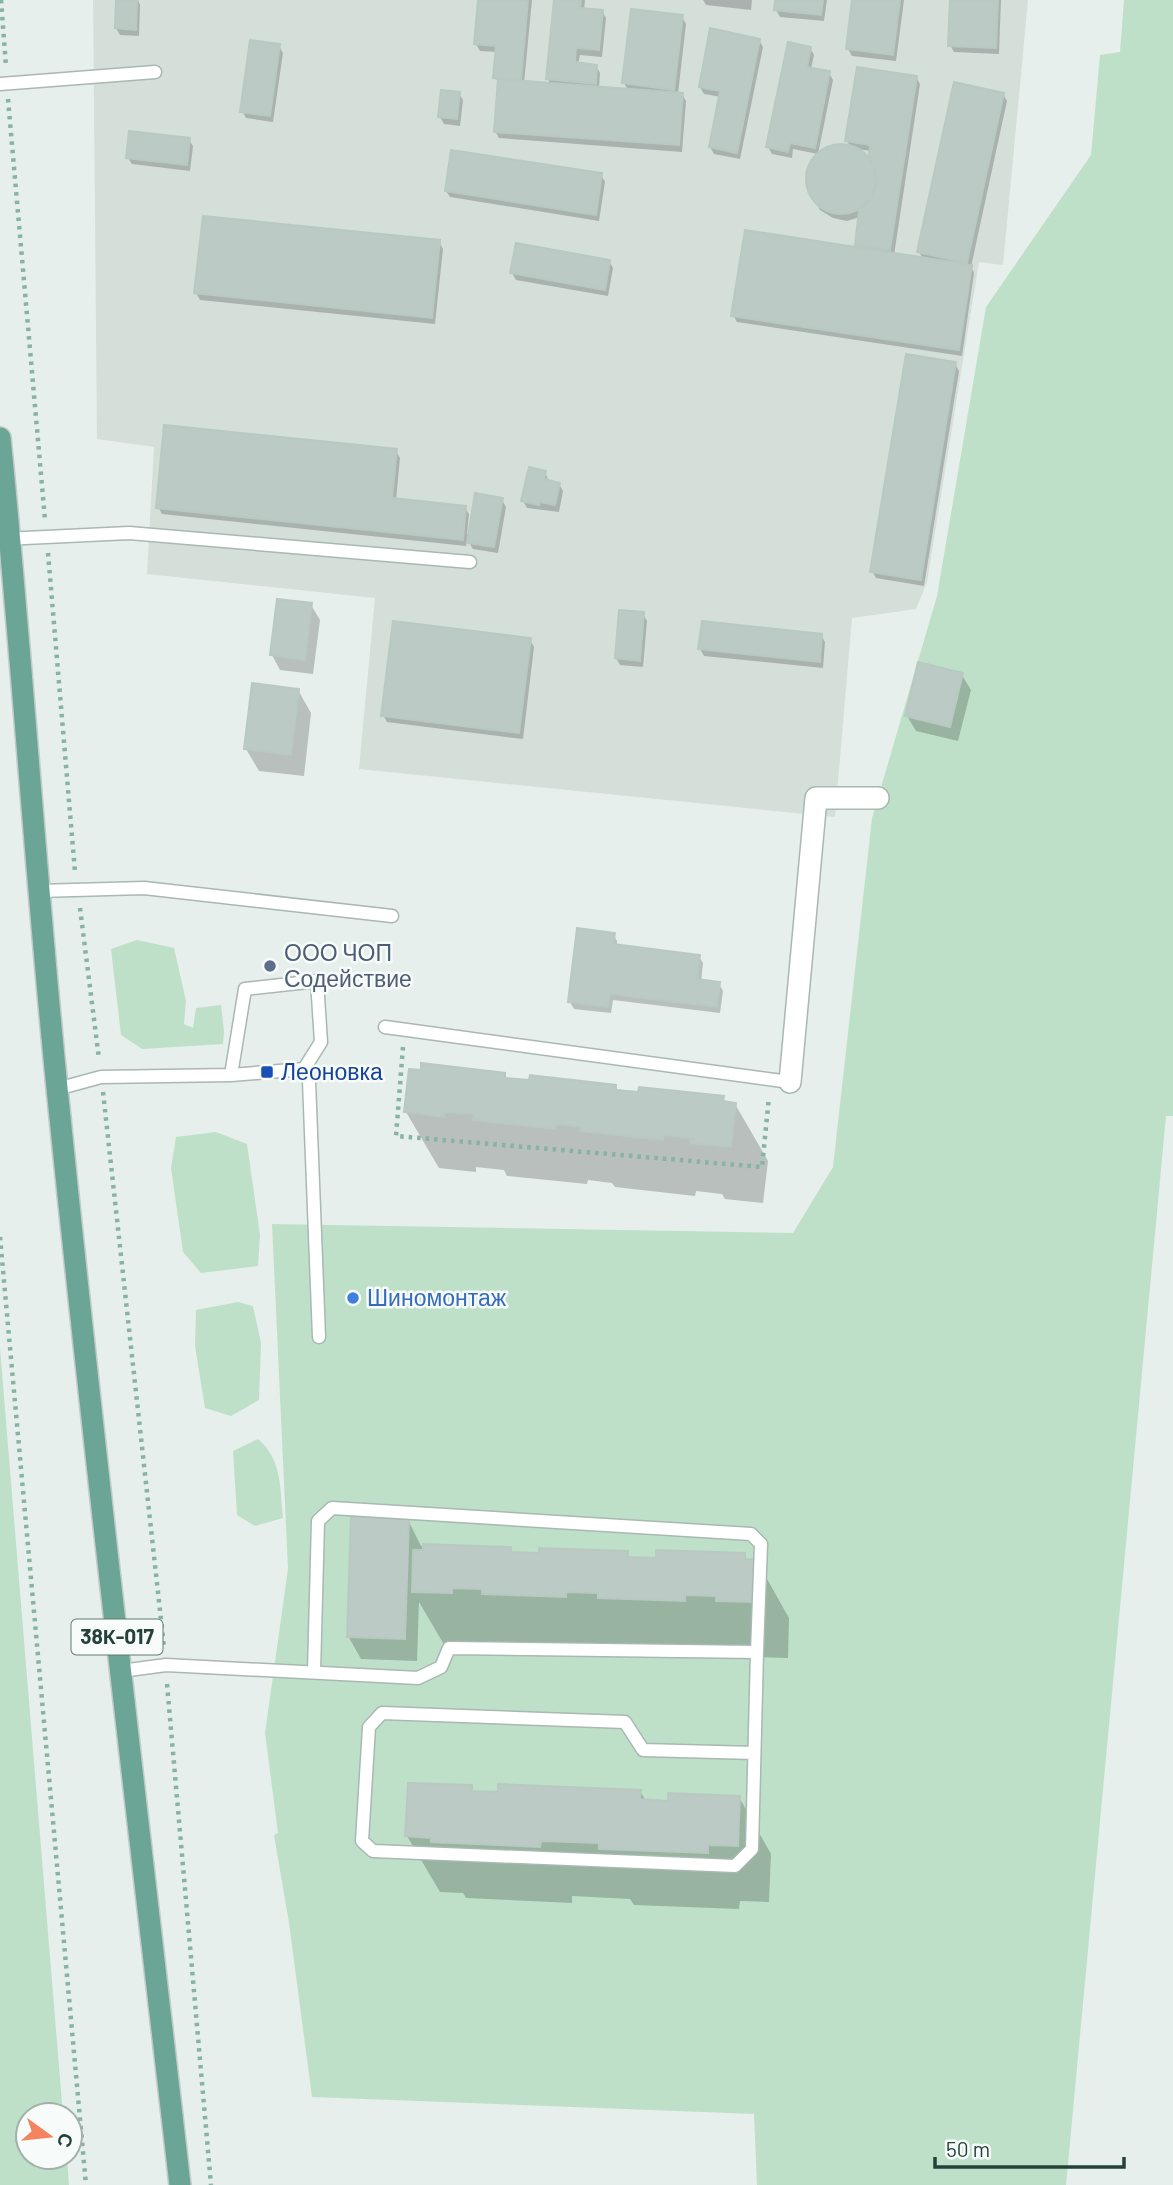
<svg xmlns="http://www.w3.org/2000/svg" width="1173" height="2185" viewBox="0 0 1173 2185" font-family="Barlow,sans-serif">
<style>
.built{fill:#d4dfda}
.green{fill:#bfe0c8}
.shadow{fill:#0003;fill-rule:evenodd}
.building{fill:#bbcac4;stroke:#b8c9c2;stroke-width:2}
.lines{fill:none;stroke-linecap:round;stroke-linejoin:round}
.lane-casing{stroke:#a8b8b2;stroke-width:15}
.street-casing{stroke:#a8b8b2;stroke-width:24}
.primary-casing{stroke:#c2cac8;stroke-width:24}
.path{stroke:#86b3a5;stroke-width:4.5;stroke-dasharray:3.5 5;stroke-linecap:butt}
.lane{stroke:#fff;stroke-width:12}
.street{stroke:#fff;stroke-width:21}
.primary{stroke:#6aa596;stroke-width:21}
.service-dot{fill:#5c6f8a;stroke:#f7fbf9;stroke-width:2.5}
.transit-dot{fill:#1a4fb4;stroke:#f7fbf9;stroke-width:2.5}
.shop-dot{fill:#3f7fe0;stroke:#f7fbf9;stroke-width:2.5}
.labels{text-anchor:middle;stroke-width:5;stroke-linejoin:round;paint-order:stroke}
.shield{fill:#f7fbf9;stroke:#637a73;stroke-width:2}
.shield-label{font-size:21px;font-weight:bold;fill:#24423a}
.service-label{font-size:23px;fill:#4e5e75;stroke:#f7fbf9;text-anchor:start}
.transit-label{font-size:23px;fill:#164399;stroke:#f7fbf9;text-anchor:start}
.shop-label{font-size:23px;fill:#366cbe;stroke:#f7fbf9;text-anchor:start}
</style>
<rect width="100%" height="100%" fill="#e6efeb"/>
<path class="built" d="M 93,0 L 1028,0 L 1003,265 L 979,262 L 927,582 L 916,609 L 852,618 L 835,817 L 359,769 L 375,598 L 147,574 L 154,447 L 97,439 Z"/>
<path class="green" d="M 1124,0 L 1173,0 L 1173,1116 L 1166,1116 L 1066,2185 L 757,2185 L 754,2114 L 312,2097 L 289,1923 L 274,1835 L 278,1833 L 265,1733 L 288,1569 L 272,1224 L 793,1233 L 833,1167 L 872,818 L 937,596 L 986,307 L 1091,155 L 1100,55 L 1120,52 Z
M 137,940 L 174,948 L 186,1001 L 184,1024 L 193,1028 L 196,1008 L 221,1005 L 224,1031 L 223,1044 L 142,1049 L 121,1035 L 111,949 Z
M 216,1132 L 247,1144 L 260,1235 L 258,1266 L 201,1273 L 183,1252 L 171,1168 L 176,1137 Z
M 238,1302 L 253,1306 L 261,1343 L 259,1400 L 231,1416 L 205,1408 L 195,1346 L 196,1310 Z
M 0,1348 L 63,2115 L 28,2115 L 28,2157 L 67,2157 L 69,2185 L 0,2185 Z
M 258,1439 C 282,1459 280,1488 283,1518 L 255,1526 L 237,1515 L 233,1451 Z"/>
<path class="shadow" d="M 118,0 L 138,0 L 140,5 L 139,36 L 120,35 L 116,28 Z
M 480,0 L 532,0 L 524,83 L 551,85 L 548,79 L 556,0 L 585,0 L 584,10 L 602,11 L 606,18 L 602,57 L 580,55 L 578,64 L 596,66 L 600,73 L 599,88 L 628,90 L 624,83 L 682,17 L 686,24 L 678,94 L 682,94 L 686,101 L 682,152 L 499,138 L 495,131 L 499,84 L 495,77 L 498,52 L 480,51 L 476,44 Z
M 703,0 L 752,0 L 751,10 L 706,5 Z
M 777,0 L 827,0 L 824,21 L 780,17 L 776,10 Z
M 854,0 L 904,0 L 896,61 L 852,56 L 848,49 Z
M 952,0 L 1001,0 L 999,54 L 954,52 L 950,45 Z
M 759,40 L 763,47 L 740,159 L 714,154 L 710,147 L 721,97 L 704,94 L 700,87 Z
M 279,46 L 283,53 L 273,122 L 246,118 L 242,111 Z
M 810,48 L 814,55 L 811,69 L 829,73 L 833,80 L 818,154 L 829,147 L 843,144 L 850,146 L 847,141 L 916,77 L 920,84 L 894,255 L 923,259 L 919,252 L 1003,94 L 1007,101 L 971,267 L 974,273 L 962,356 L 737,322 L 733,315 L 860,250 L 857,244 L 860,217 L 847,221 L 833,218 L 820,210 L 809,189 L 808,170 L 818,154 L 793,149 L 792,158 L 772,154 L 768,147 ZM 857,149 L 871,151 L 870,159 Z
M 459,94 L 463,100 L 460,126 L 444,124 L 440,117 Z
M 189,140 L 193,146 L 190,171 L 132,164 L 128,158 Z
M 601,175 L 605,182 L 599,221 L 450,197 L 446,191 Z
M 439,242 L 443,249 L 435,324 L 200,300 L 196,293 Z
M 609,261 L 613,268 L 608,296 L 516,280 L 512,273 Z
M 955,364 L 959,371 L 924,586 L 876,578 L 872,571 Z
M 396,451 L 400,458 L 396,500 L 465,508 L 469,514 L 467,534 L 470,535 L 502,500 L 506,507 L 498,553 L 473,549 L 467,539 L 466,546 L 162,514 L 158,507 Z
M 545,472 L 549,482 L 559,484 L 563,491 L 559,512 L 527,508 L 523,501 Z
M 311,605 L 320,620 L 313,674 L 280,670 L 272,655 Z
M 643,614 L 647,621 L 643,667 L 620,665 L 616,658 Z
M 821,635 L 825,642 L 823,668 L 704,656 L 700,649 Z
M 530,640 L 534,647 L 523,739 L 387,722 L 383,715 Z
M 962,675 L 971,690 L 958,741 L 916,731 L 907,716 Z
M 298,690 L 311,713 L 304,776 L 259,771 L 246,749 Z
M 613,934 L 617,941 L 617,946 L 699,957 L 703,963 L 701,982 L 719,984 L 723,991 L 720,1013 L 613,1000 L 611,1013 L 574,1009 L 570,1002 Z
M 504,1074 L 508,1080 L 615,1086 L 618,1092 L 723,1098 L 726,1103 L 735,1104 L 768,1161 L 763,1203 L 725,1199 L 722,1194 L 696,1191 L 695,1196 L 615,1187 L 612,1183 L 588,1180 L 587,1184 L 507,1176 L 504,1170 L 476,1167 L 476,1172 L 439,1168 L 406,1112 Z
M 408,1520 L 421,1546 L 510,1549 L 513,1554 L 627,1553 L 631,1559 L 657,1559 L 744,1555 L 747,1561 L 757,1561 L 789,1618 L 788,1658 L 446,1648 L 419,1602 L 417,1661 L 361,1659 L 348,1636 Z
M 471,1787 L 474,1793 L 640,1791 L 646,1801 L 669,1802 L 739,1797 L 771,1854 L 769,1902 L 740,1901 L 739,1909 L 634,1905 L 630,1899 L 572,1896 L 572,1903 L 466,1898 L 463,1893 L 440,1892 L 407,1836 Z"/>
<path class="building" d="M 116,0 L 137,0 L 136,30 L 115,28 Z
M 478,0 L 528,0 L 521,80 L 493,78 L 496,46 L 474,44 Z
M 554,0 L 581,0 L 580,8 L 603,10 L 599,50 L 576,48 L 575,62 L 597,65 L 596,84 L 546,79 Z
M 775,0 L 823,0 L 821,15 L 774,10 Z
M 852,0 L 900,0 L 893,55 L 846,49 Z
M 950,0 L 998,0 L 996,48 L 948,46 Z
M 631,9 L 683,15 L 674,90 L 622,83 Z
M 710,28 L 760,39 L 737,153 L 709,147 L 720,91 L 699,87 Z
M 250,40 L 280,44 L 270,116 L 240,112 Z
M 788,42 L 811,47 L 807,67 L 830,71 L 815,148 L 790,143 L 788,152 L 766,147 Z
M 857,67 L 917,76 L 890,250 L 855,245 L 859,210 L 869,201 L 876,184 L 875,168 L 869,155 L 870,145 L 845,141 Z
M 498,79 L 683,93 L 679,145 L 494,132 Z
M 954,82 L 1004,93 L 967,263 L 917,252 Z
M 441,90 L 460,92 L 457,119 L 438,117 Z
M 129,131 L 190,138 L 187,165 L 126,158 Z
M806 179a35 35 0 1 1 70 0a35 35 0 1 1-70 0Z
M 451,150 L 602,173 L 596,215 L 445,191 Z
M 203,216 L 440,240 L 432,318 L 194,293 Z
M 745,230 L 972,265 L 959,350 L 731,316 Z
M 516,243 L 610,260 L 605,290 L 510,273 Z
M 906,354 L 956,362 L 921,580 L 870,572 Z
M 164,425 L 397,449 L 392,498 L 466,506 L 463,540 L 156,508 Z
M 529,467 L 546,471 L 544,479 L 560,483 L 555,505 L 540,502 L 539,505 L 521,501 Z
M 475,493 L 503,498 L 494,547 L 467,543 Z
M 277,599 L 312,603 L 305,660 L 270,655 Z
M 619,610 L 644,612 L 640,661 L 615,658 Z
M 393,621 L 531,638 L 519,733 L 381,716 Z
M 702,621 L 822,634 L 820,662 L 698,649 Z
M 918,662 L 963,673 L 950,727 L 905,716 Z
M 252,683 L 299,689 L 291,755 L 244,749 Z
M 577,928 L 615,933 L 613,944 L 700,955 L 697,979 L 720,982 L 717,1007 L 610,994 L 608,1007 L 568,1002 Z
M 421,1063 L 505,1073 L 505,1078 L 529,1080 L 530,1075 L 616,1085 L 616,1090 L 638,1092 L 639,1087 L 724,1096 L 723,1101 L 736,1103 L 731,1147 L 690,1143 L 691,1138 L 664,1135 L 663,1140 L 580,1131 L 581,1127 L 556,1124 L 555,1129 L 473,1120 L 474,1114 L 445,1112 L 444,1117 L 404,1112 L 409,1069 L 421,1070 Z
M 351,1516 L 409,1518 L 405,1639 L 347,1637 Z
M 423,1544 L 511,1547 L 511,1552 L 539,1553 L 539,1548 L 628,1551 L 628,1557 L 656,1558 L 656,1550 L 745,1553 L 745,1559 L 758,1560 L 756,1602 L 716,1601 L 716,1596 L 685,1595 L 685,1601 L 598,1598 L 598,1593 L 566,1592 L 566,1597 L 482,1594 L 482,1589 L 452,1588 L 452,1593 L 412,1592 L 413,1550 L 423,1550 Z
M 408,1783 L 472,1785 L 472,1791 L 498,1792 L 498,1784 L 641,1790 L 640,1799 L 668,1801 L 668,1793 L 740,1796 L 738,1846 L 708,1845 L 708,1853 L 599,1849 L 599,1843 L 541,1841 L 540,1847 L 431,1842 L 431,1838 L 405,1836 Z"/>
<g class="lines">
<defs>
<path id="lane" d="M 0,84 L 155,72
M 4,539 L 129,533 L 470,562
M 39,891 L 144,888 L 392,916
M 385,1027 L 790,1082
M 304,1069 L 309,1081 L 319,1337
M 57,1089 L 101,1077 L 231,1075 L 304,1069 L 321,1042 L 317,981 L 245,989 L 231,1075
M 121,1671 L 166,1665 L 418,1678 L 441,1667 L 449,1648 L 757,1652 L 761,1544 L 751,1534 L 332,1508 L 318,1521 L 314,1672
M 754,1753 L 643,1750 L 625,1722 L 382,1713 L 369,1727 L 362,1841 L 373,1851 L 735,1866 L 752,1849 L 757,1652"/>
<path id="street" d="M 790,1082 L 816,798 L 878,798"/>
<path id="primary" d="M 0,438 C 22,654 35,872 57,1088 C 94,1454 138,1820 180,2185"/>
</defs>
<use href="#lane" class="lane-casing"/>
<use href="#street" class="street-casing"/>
<use href="#primary" class="primary-casing"/>
<path class="path" d="M 1,0 L 6,66
M 8,99 L 45,520
M 48,553 L 75,872
M 80,908 L 99,1059
M 403,1047 L 396,1136 L 762,1167 L 769,1097
M 103,1092 L 164,1647
M 0,1237 L 86,2185
M 167,1684 L 211,2185"/>
<use href="#lane" class="lane"/>
<use href="#street" class="street"/>
<use href="#primary" class="primary"/>
</g>
<circle class="service-dot" cx="270" cy="966" r="7"/>
<rect class="transit-dot" x="260" y="1065" width="14" height="14" rx="3.5"/>
<circle class="shop-dot" cx="353" cy="1298" r="7"/>
<g class="labels">
<rect class="shield" x="71.5" y="1619.5" width="91" height="35" rx="5"/>
<g class="shield-label">
<text x="117" y="1644">38К-017</text>
</g>
<g class="service-label">
<text x="284" y="961">ООО ЧОП<tspan x="284" dy="26">Содействие</tspan></text>
</g>
<g class="transit-label">
<text x="281" y="1080">Леоновка</text>
</g>
<g class="shop-label">
<text x="367" y="1306">Шиномонтаж</text>
</g>
</g>
<g transform="translate(49 2136) rotate(105)"><circle r="33" fill="#f7fbf9" stroke="#a3b1ad" stroke-width="2"/>
<path d="M0-5L12 26L0 18L-12 26Z" fill="#f4845f"/>
<text y="-10" font-size="19" font-weight="bold" text-anchor="middle" fill="#24423a">С</text>
</g>
<path d="M935 2157v10h189v-10" fill="none" stroke="#24423a" stroke-width="3.5"/>
<text x="946" y="2157" font-size="21" fill="#24423a" stroke="#f7fbf9" stroke-width="5" paint-order="stroke">50 m</text>
</svg>
